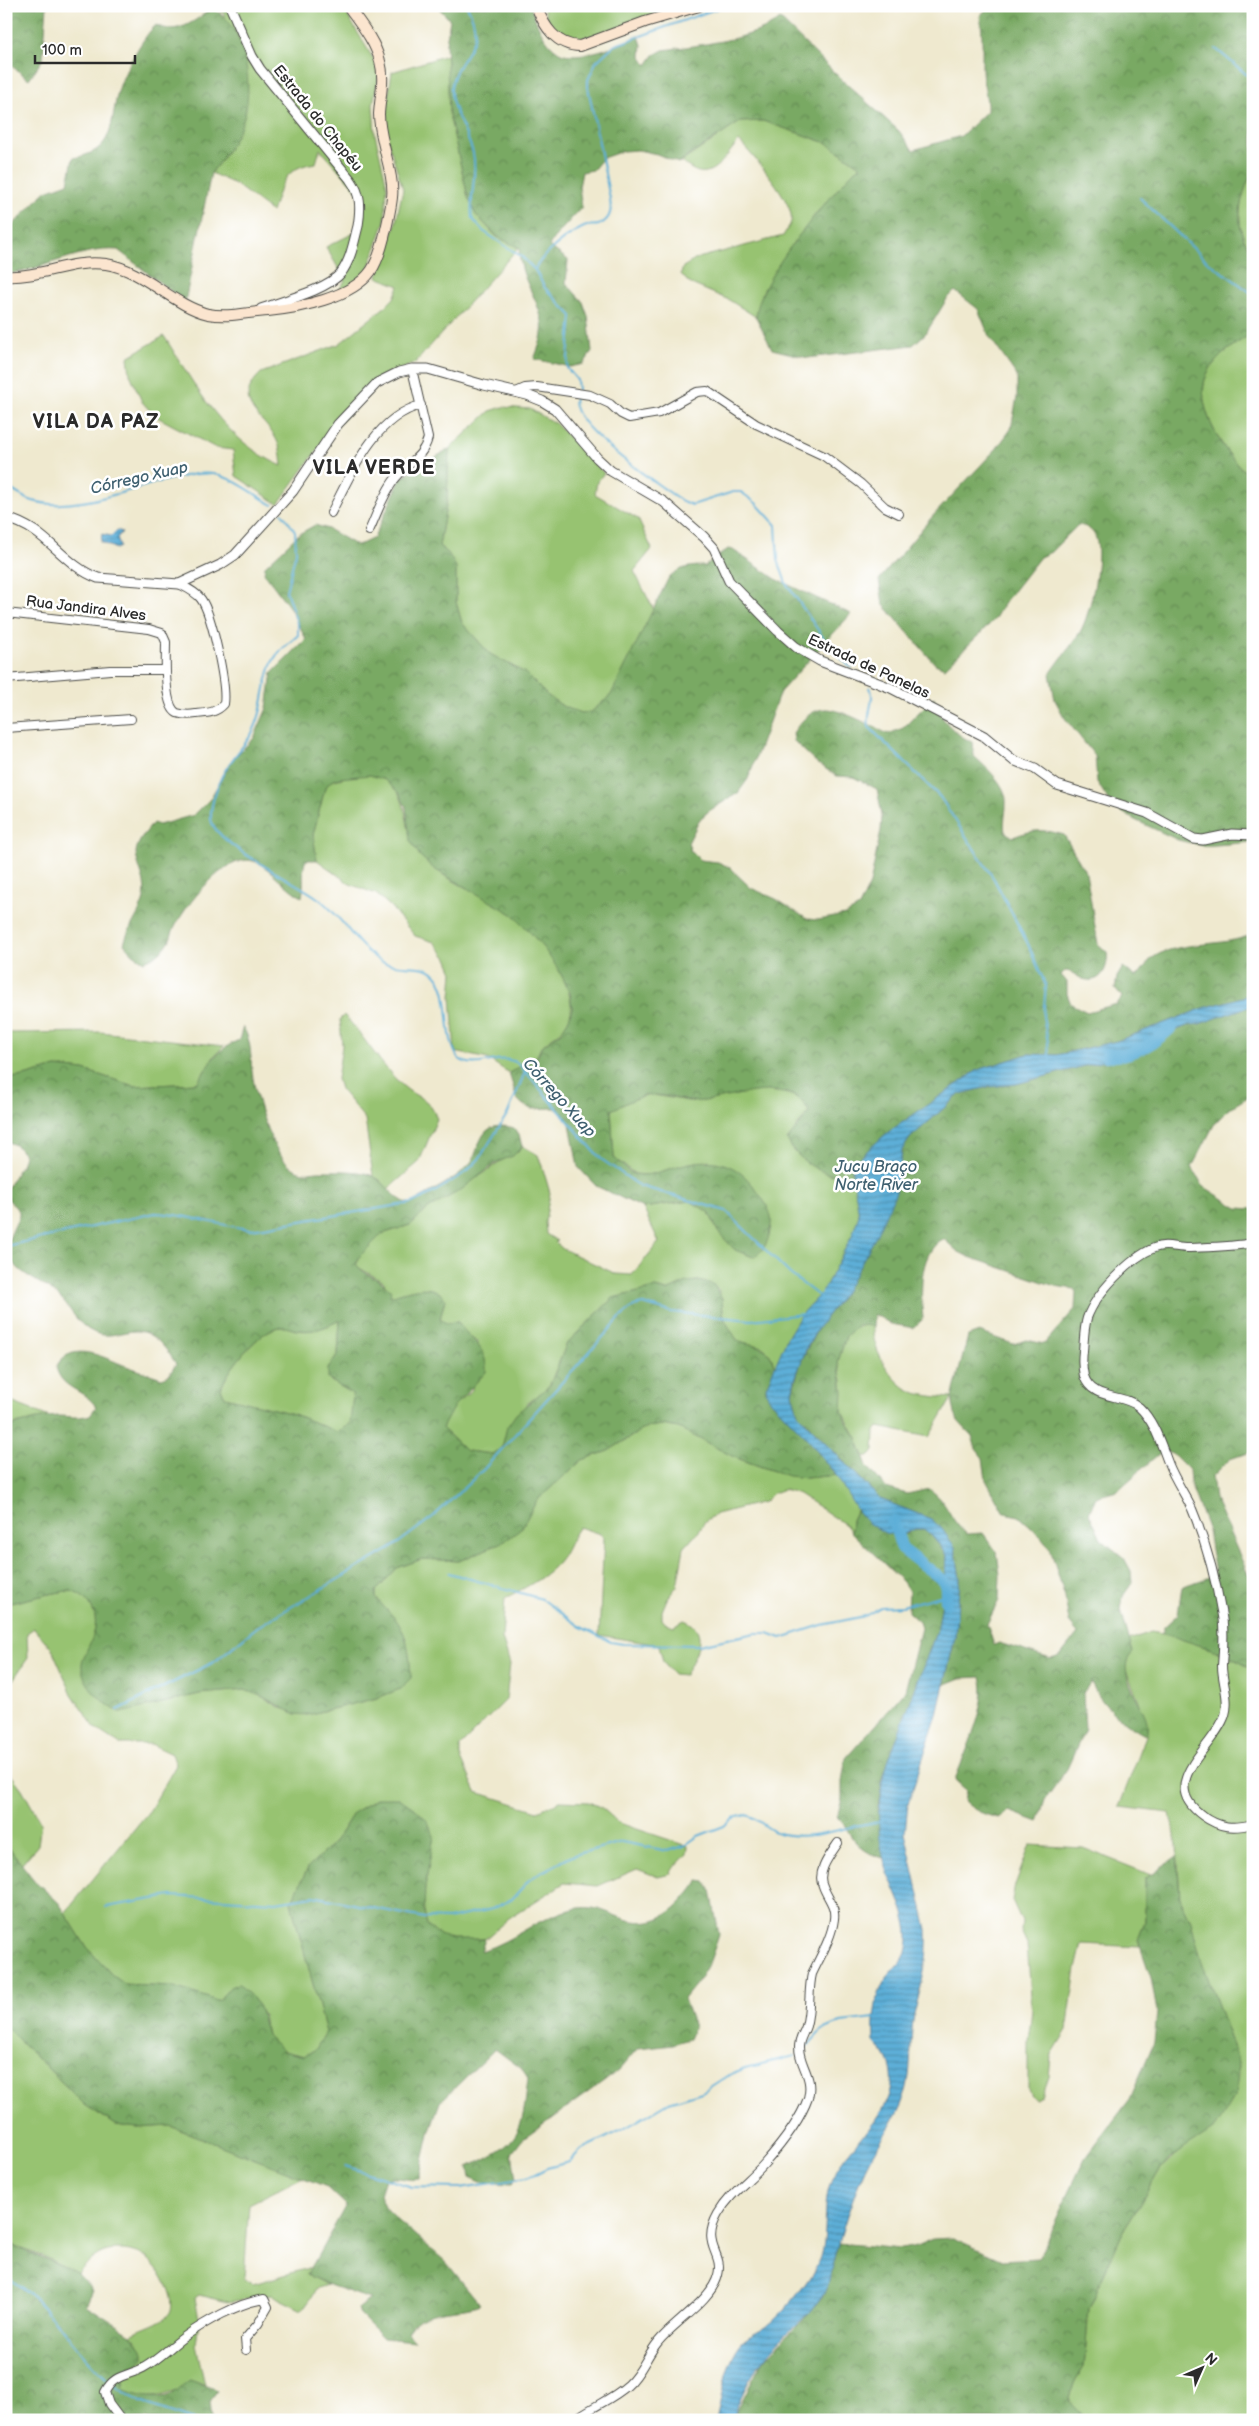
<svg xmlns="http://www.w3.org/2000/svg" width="1259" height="2426" viewBox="0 0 1259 2426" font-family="'Balsamiq Sans',sans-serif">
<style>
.green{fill:#97c371;stroke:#61774e}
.forest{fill:url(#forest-crowns);stroke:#526a47;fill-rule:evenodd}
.water{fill:url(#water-rules);stroke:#446d82}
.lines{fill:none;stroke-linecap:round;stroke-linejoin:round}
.stream{stroke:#5dafd8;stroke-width:2}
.river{stroke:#5dafd8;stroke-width:12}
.minor-casing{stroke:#484844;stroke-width:10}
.tertiary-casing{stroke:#484844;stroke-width:11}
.secondary-casing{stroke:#484844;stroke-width:12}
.minor{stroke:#fff;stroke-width:8}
.tertiary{stroke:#fff;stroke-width:9}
.secondary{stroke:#fbe5cf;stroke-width:10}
.labels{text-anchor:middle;stroke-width:5;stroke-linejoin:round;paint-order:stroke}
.street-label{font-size:15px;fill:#2b2b2b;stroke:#fff}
.water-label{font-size:16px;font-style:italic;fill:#3f6070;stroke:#fff}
.district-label{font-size:20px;font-weight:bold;letter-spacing:1px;fill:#2b2b2b;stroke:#fff}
</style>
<defs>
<pattern id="forest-crowns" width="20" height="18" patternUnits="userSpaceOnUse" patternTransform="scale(1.25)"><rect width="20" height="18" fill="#79a963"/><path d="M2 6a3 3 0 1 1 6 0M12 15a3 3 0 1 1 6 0" fill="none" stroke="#638a52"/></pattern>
<pattern id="water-rules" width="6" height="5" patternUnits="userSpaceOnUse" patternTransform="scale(1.25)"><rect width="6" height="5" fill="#5dafd8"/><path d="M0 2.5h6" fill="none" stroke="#4d8faf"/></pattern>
</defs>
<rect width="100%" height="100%" fill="#fff"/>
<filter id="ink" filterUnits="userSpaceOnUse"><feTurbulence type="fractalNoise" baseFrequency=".02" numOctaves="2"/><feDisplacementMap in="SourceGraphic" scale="10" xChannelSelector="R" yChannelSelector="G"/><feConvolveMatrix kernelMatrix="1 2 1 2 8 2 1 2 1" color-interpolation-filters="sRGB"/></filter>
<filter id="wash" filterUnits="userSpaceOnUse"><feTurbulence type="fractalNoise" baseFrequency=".0096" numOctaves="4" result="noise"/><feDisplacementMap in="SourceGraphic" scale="20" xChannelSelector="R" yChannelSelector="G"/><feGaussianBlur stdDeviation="1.12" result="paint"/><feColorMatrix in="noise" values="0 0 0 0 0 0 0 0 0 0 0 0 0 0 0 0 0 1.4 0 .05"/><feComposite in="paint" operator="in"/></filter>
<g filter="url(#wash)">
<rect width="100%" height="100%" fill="#efe9cf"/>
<path class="green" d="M 222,6 L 342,6 L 380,70 L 373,104 L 375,134 L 387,186 L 385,221 L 366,275 L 337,294 L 345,280 L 326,247 L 356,232 L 360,194 L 320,149 L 316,163 C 284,167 281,185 272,212 L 235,184 L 211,173 L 223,158 L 224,13 L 221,12 Z
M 543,6 L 676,6 C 641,20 604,37 567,40 L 548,22 Z
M 447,55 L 449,114 L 468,197 L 476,215 L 497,237 L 519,247 L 415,363 L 386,376 L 329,434 L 278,504 L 236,476 L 233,450 L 216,448 L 155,416 L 142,402 L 130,374 L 128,357 L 164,336 C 197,388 223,440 282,466 C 281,459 281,452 279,446 C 270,417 227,406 261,373 L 339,344 L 386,306 L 394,298 L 399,286 L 377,277 L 395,226 L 403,189 L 387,138 L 385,117 L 392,72 Z
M 763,121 L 827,143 L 861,167 L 816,213 L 763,291 L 756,317 L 729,300 L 689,283 L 681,274 L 683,267 L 698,258 L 783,236 C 785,232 790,226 791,222 C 796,202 752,155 739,141 C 729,151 716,176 699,172 C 693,171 686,165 681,162 L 740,122 Z
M 1253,172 L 1253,252 C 1232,231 1239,196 1253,172 Z
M 1253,333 L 1253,478 C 1227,460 1192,406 1207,374 C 1216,356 1236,343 1253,333 Z
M 503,407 L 530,409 L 556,424 L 604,473 L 597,482 L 595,494 L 638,519 L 652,549 L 634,571 L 654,610 L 611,695 L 591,712 L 581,713 L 564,707 L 548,696 L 525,673 L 490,654 L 462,623 L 456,602 L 456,567 L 439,546 L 447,500 L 449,449 L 490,411 Z
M 358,774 C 421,776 395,829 423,858 C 446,883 484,893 512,914 C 534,931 582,989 569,1019 C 564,1032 553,1036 543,1045 C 539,1048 539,1054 536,1057 C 528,1064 518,1068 509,1073 L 488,1059 L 455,1052 L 451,997 L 453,972 L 447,958 L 434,942 L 415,936 L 390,906 L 376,894 L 350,884 L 317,860 L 313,835 L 325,788 L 331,781 Z
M 344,1015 C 365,1037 380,1065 403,1086 C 420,1101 428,1095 437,1119 L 419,1162 L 388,1189 L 380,1180 L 373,1176 L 365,1119 L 340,1089 L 337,1079 L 342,1046 L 340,1019 Z
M 100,1032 L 224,1046 L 215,1055 L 197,1083 L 134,1086 L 84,1070 L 56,1067 L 24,1076 L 6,1079 L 6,1033 Z
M 763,1090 C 782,1094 801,1091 809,1113 L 796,1127 L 791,1147 C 807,1167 829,1176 854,1179 L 859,1215 L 852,1236 L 823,1291 L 802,1313 L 787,1338 L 775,1368 C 766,1333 747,1352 735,1337 C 719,1318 726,1308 718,1289 L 698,1281 L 687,1282 L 667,1291 L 655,1288 L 613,1298 L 567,1343 L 550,1384 L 545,1391 L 527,1403 L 502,1447 L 493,1454 L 466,1451 L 442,1428 L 453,1406 L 472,1390 L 478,1343 L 465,1333 L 458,1322 L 446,1323 L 440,1319 L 445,1299 C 433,1280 406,1291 389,1297 L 384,1282 L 356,1266 L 360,1256 L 382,1234 L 410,1225 L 428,1209 L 489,1170 C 499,1160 511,1157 522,1147 L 521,1145 L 538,1155 L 543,1169 L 550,1193 L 545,1222 L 546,1234 L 557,1241 L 555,1242 L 563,1249 L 616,1274 L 632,1275 L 659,1242 L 643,1208 L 690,1201 L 709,1212 L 718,1232 L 709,1160 L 648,1175 L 635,1174 L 614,1158 L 611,1110 L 635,1098 L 653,1095 L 688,1101 L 703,1101 Z
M 340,1320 L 338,1355 L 328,1368 L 332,1382 L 342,1386 L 353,1394 L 351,1424 L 337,1432 L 294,1414 L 225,1397 L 221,1389 C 226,1371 261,1327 281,1327 C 286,1326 291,1329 296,1330 C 313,1333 325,1327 340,1320 Z
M 865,1324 L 873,1326 C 872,1349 888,1376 907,1389 C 918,1396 939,1397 952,1398 L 929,1437 L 878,1427 L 875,1431 L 874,1451 L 870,1456 L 864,1456 L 857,1438 L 842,1411 L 842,1381 L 838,1362 L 846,1336 L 852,1329 Z
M 6,1400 L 52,1418 L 19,1423 L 6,1428 Z
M 662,1425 L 679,1428 L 734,1457 L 770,1470 L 806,1478 L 836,1475 L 857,1509 L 852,1520 L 851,1532 L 846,1525 L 799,1494 L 784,1489 L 773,1493 L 764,1502 L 716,1514 L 705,1521 L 700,1530 L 684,1548 L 677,1586 L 667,1599 L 662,1611 L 662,1619 L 665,1623 L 674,1626 L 684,1620 C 712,1630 694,1657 685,1675 L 673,1674 L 663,1662 L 659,1645 L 599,1635 L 604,1538 L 600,1534 L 579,1527 C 572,1535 570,1544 564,1554 C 553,1574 525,1588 505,1598 L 502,1638 L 510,1664 L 506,1700 L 460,1746 L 460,1756 L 476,1792 L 538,1811 L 560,1801 L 589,1802 L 602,1808 L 619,1823 L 688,1846 L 687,1854 L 670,1872 L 671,1874 L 658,1877 L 637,1869 L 598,1886 L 564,1883 L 509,1918 L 485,1939 C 475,1939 461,1941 450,1939 C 443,1937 431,1932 427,1925 C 418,1910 430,1854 434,1836 L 378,1798 L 354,1812 L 335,1842 L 309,1866 L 291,1903 L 326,2032 L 316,2049 L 304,2056 L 283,2051 L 267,2035 L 263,2016 L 252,1997 L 239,1984 L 227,1991 L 219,2000 L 214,2000 L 174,1987 L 126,1985 L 112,1975 L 87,1948 L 65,1913 L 150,1810 L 176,1765 L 172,1754 L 151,1744 L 119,1744 L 95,1728 L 72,1694 L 52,1649 L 34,1628 L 27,1633 L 28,1658 L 6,1690 L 6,1604 C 16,1602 63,1590 70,1591 C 87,1595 98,1612 95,1629 C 93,1641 87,1653 82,1665 L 150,1706 L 199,1694 L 245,1690 L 261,1696 L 281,1708 L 307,1715 L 377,1698 L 400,1689 L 411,1678 L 406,1639 L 397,1622 L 376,1598 L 376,1591 L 397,1568 L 422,1559 L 459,1561 L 505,1541 L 525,1520 L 537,1500 L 582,1460 L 608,1451 L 647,1427 Z
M 1151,1632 C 1186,1637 1221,1652 1253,1669 L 1253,2420 L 1087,2420 L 1071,2404 L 1069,2398 L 1075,2383 L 1084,2368 L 1089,2308 L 1122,2234 L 1161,2168 L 1228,2107 C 1238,2092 1240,2072 1236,2054 L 1202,1962 L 1191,1922 L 1180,1898 L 1177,1846 L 1170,1813 L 1119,1807 L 1147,1733 L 1139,1701 L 1125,1668 L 1128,1656 L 1133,1652 L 1129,1640 Z
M 6,1698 L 11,1730 L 8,1755 L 9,1772 L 22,1789 L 41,1823 L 38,1845 L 22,1864 L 6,1844 Z
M 1030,1845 L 1083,1848 L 1151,1875 L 1145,1879 L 1145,1921 L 1138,1940 L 1140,1947 L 1082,1944 L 1076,1969 L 1067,2030 L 1051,2056 L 1049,2077 L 1042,2096 L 1036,2099 L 1032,2097 L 1028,2090 L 1028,2041 L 1032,2010 L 1027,1944 L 1021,1931 L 1022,1922 L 1012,1900 L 1015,1885 Z
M 6,2027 L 85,2105 L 116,2125 L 137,2128 L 170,2126 L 303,2177 L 249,2204 L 244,2279 L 253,2284 L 312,2267 L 307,2275 L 328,2285 L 318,2288 L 302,2310 L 272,2295 L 228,2302 L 199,2295 L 195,2298 L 199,2319 L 196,2345 L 205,2385 L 199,2382 C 177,2391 143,2408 123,2388 L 123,2379 L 136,2339 L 131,2334 C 142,2328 161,2323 169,2314 C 180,2300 156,2261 142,2255 C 133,2250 119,2249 108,2251 C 95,2254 86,2264 77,2273 L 42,2256 L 6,2243 Z"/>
<path class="forest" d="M 6,6 L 47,6 L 43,59 L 29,79 L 6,62 Z
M 437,6 L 530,6 C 537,23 543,42 559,52 C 576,62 622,44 639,36 L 642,45 L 641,56 L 647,65 L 654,55 L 663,50 C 693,46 758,39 780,19 L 840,78 L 899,131 L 913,150 L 961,136 L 987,111 C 988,96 982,83 982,68 C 982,50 983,34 980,16 L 989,6 L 1253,6 L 1253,172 C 1239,196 1232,231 1253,252 L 1253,333 C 1236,343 1216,356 1207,374 C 1192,406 1227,460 1253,478 L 1253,842 L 1204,846 L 1178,840 L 1135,820 L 1112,806 L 1097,782 L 1095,756 L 1064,717 L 1055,700 L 1050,674 C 1059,660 1071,647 1080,632 C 1090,616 1105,550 1094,534 C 1090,528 1085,526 1078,525 L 1051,552 L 1040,557 L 1004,603 L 994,620 L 945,668 L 935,664 L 883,604 L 879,580 L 931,518 L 997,448 L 1011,429 L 1017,397 L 1017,376 L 989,336 L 978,309 L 955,291 L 947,299 L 926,333 L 913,345 L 808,358 L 772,349 L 756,317 C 758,277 827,200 855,170 L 861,167 L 827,143 L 763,121 L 740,122 L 678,163 L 657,154 L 638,150 L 623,151 L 603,158 L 593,170 L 582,172 L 579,187 L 582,207 L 553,239 L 549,246 L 568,260 L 566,283 L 583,302 L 588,316 L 592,351 L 584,364 L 570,367 L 534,359 C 539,347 544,334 542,321 C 537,295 519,278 519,248 L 498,237 L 476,215 L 468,197 L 449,114 L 446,43 L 450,20 Z
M 212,8 C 247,25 255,90 242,123 C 235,141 223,158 211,173 L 185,302 L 118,250 C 80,247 44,270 6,274 L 6,232 L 46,191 L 68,183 L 73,158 C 116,151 109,125 118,92 C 122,75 143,36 156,25 C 177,36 195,21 212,8 Z
M 449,449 L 447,500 L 439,546 L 448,553 L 456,567 L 456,602 L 462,623 L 490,654 L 525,673 L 548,696 L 564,707 L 581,713 L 591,712 L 611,695 L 669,577 C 680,567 691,566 705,566 L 728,549 L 733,550 L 776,579 L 851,614 L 780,692 L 748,779 L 738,793 L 709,811 L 700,819 L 688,843 L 691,851 L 700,860 L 718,862 L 729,867 L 751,888 L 776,899 L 807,919 L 818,920 L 845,915 L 859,907 L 870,884 L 881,830 L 882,815 L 877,789 L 853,777 L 837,776 L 818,764 L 794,741 L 793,733 C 800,722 811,709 826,709 C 839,708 876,728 888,734 L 903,728 L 934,697 C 936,716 956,736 973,742 L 974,756 C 986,768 1008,785 1006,804 C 1006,815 1003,821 1005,832 L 1013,837 C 1034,829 1043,829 1064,835 L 1086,873 L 1098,944 L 1107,952 C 1109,968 1101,985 1083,979 C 1077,977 1072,971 1065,971 L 1061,975 L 1067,982 L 1067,994 L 1071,1004 L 1087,1012 L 1117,1004 L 1122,997 L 1115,989 L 1117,977 L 1123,967 L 1136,977 C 1142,972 1146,964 1151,959 C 1175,940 1223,948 1253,934 L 1253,994 L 1204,1008 L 1117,1041 L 1057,1055 L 1028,1054 L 978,1070 L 887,1133 L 856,1161 L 852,1171 L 854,1179 C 825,1176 802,1166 787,1140 L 809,1113 C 794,1074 734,1098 704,1101 C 687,1103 672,1096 655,1095 C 638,1095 626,1104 611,1110 L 614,1158 C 620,1162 628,1172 635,1174 C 646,1177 659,1172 669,1169 C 704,1156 734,1157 757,1191 C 764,1201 773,1212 771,1225 C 769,1239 766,1250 753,1257 L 735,1250 L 718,1232 L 709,1212 L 690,1201 L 643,1208 L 596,1186 L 578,1167 L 570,1124 L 564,1114 L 555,1108 L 531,1109 L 522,1104 L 517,1099 L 509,1073 L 537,1057 L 542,1046 L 561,1032 L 569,1019 L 572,1008 L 570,993 L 560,972 L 545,950 L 529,931 L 512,914 L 434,869 L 420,856 L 410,840 L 406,807 L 399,793 L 385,780 L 370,775 L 339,778 L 331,781 L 325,788 L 313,835 L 317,860 L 306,860 C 301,870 305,884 302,897 C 285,888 273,870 256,862 C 228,850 187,904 176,925 C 172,931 171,940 166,946 C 160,953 153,958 144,961 L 133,954 L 124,944 C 128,928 138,917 143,902 C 149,883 138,871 136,853 C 136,843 147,831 153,823 L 159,825 L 194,815 L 210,799 L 232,760 L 254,738 L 267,708 L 272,673 L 306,639 L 290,608 L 264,573 L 265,566 L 299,534 L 315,525 L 328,529 L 357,546 L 374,538 L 401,478 Z
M 1253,1005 L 1253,1094 L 1230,1108 L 1215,1123 L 1192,1167 L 1203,1186 L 1238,1208 L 1253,1209 L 1253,1451 L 1230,1459 L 1215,1474 L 1212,1475 L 1215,1499 L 1247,1572 L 1253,1580 L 1253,1669 L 1223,1653 L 1162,1633 L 1164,1627 L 1178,1614 L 1182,1587 C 1194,1581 1205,1581 1215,1573 L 1208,1531 L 1190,1483 L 1189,1470 L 1174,1455 L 1165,1451 L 1161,1452 L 1117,1491 L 1096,1497 L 1089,1513 L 1101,1539 L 1124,1558 L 1131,1571 L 1132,1583 L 1123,1596 L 1121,1610 L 1133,1653 C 1114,1668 1140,1700 1146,1718 C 1148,1723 1147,1728 1147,1733 L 1145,1735 C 1122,1723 1101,1705 1091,1682 L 1083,1693 L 1085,1729 L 1067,1769 L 1045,1800 L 1038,1822 L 1009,1811 L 999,1818 C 985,1815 974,1811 964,1801 L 966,1790 L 955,1780 C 964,1754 990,1703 981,1677 L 961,1678 L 944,1685 L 955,1637 L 960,1579 L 955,1547 L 931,1519 L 880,1499 L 798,1414 L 792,1393 L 801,1361 L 818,1328 L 845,1292 L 856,1269 L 898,1175 L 902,1150 L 910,1138 L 960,1094 L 988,1087 L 1016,1084 L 1107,1060 L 1189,1025 L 1199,1024 ZM 941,1240 L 945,1240 L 957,1251 L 969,1257 L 1055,1286 L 1074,1289 L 1076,1292 L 1075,1309 L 1044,1344 L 1027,1340 L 1013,1344 L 979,1332 L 968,1336 L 952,1398 L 955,1414 L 958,1421 L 972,1436 L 976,1449 L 983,1458 L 986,1480 L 1004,1513 L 1019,1516 L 1038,1533 L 1050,1548 L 1065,1597 L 1069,1622 L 1078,1633 L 1060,1656 L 1051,1659 L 999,1643 L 994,1645 L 987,1624 L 999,1600 L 1000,1575 L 997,1552 L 983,1533 L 967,1534 C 955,1525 952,1516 944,1504 C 941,1498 934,1493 930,1489 L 907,1494 L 886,1488 L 867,1466 L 857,1438 L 845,1419 L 842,1411 L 843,1391 L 838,1362 L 846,1336 L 858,1325 L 873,1326 L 874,1314 L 891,1324 L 914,1328 L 923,1319 C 921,1293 918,1256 941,1240 Z
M 243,1027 C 252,1042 250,1054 252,1071 C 255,1096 273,1168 303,1172 C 308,1173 314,1171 318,1171 C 332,1171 355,1170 368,1174 C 386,1180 392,1199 410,1204 C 429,1192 454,1181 469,1165 C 478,1155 478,1134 491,1128 C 498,1125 507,1126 514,1128 L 519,1134 L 522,1147 L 513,1156 L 497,1162 L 461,1190 L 428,1209 L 410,1225 L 382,1234 L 360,1256 L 356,1264 C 364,1276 382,1278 391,1291 L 390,1296 C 407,1291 433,1280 445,1299 L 440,1319 L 446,1323 L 458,1322 C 471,1342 487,1345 486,1372 L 454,1406 L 442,1428 L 466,1451 L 493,1454 L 502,1447 L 507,1427 L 516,1414 L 550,1385 L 567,1343 L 613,1298 L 655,1288 L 667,1291 L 687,1282 L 698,1281 L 713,1284 L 722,1298 L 723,1317 L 737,1340 C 759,1348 768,1343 775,1368 L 766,1387 L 771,1401 L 805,1436 L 836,1475 L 806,1478 L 788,1476 L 734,1457 L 679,1428 L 662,1425 L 646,1427 L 608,1451 L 582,1460 L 537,1500 L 521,1529 L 505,1541 L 459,1561 L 422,1559 L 397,1568 L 376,1591 L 376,1598 C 382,1606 391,1613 397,1621 C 409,1637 410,1659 411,1678 L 400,1689 L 377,1698 L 307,1715 L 295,1714 L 261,1696 L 245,1690 L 199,1694 L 121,1713 C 106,1706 80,1684 82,1664 C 84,1652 93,1641 95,1628 C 98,1612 87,1595 70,1591 C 63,1590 16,1602 6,1604 L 6,1428 C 22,1422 41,1417 58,1416 C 71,1416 76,1419 90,1415 L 96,1407 C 85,1389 61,1390 56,1367 C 72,1338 106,1359 129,1367 C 140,1371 151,1374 162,1378 L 169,1375 L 176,1364 C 168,1351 154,1331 136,1331 C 121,1331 110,1339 95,1333 C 75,1325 69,1302 52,1291 C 39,1281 15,1272 8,1255 C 4,1243 15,1227 19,1216 L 19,1211 L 6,1197 L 7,1188 L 21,1165 L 24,1156 C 21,1147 15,1145 6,1141 L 6,1079 L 24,1076 L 56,1067 L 84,1070 L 134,1086 L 197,1083 C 212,1061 213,1052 239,1040 ZM 340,1320 L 338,1355 L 328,1368 L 328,1379 L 353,1394 L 350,1424 L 337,1432 L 294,1414 L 225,1397 L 221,1389 C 226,1371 261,1327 281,1327 C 287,1326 293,1330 300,1330 C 315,1332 326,1327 340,1320 Z
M 857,1509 L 868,1523 L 907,1534 L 915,1529 L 924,1529 L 936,1540 L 947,1555 L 945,1585 L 938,1627 L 883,1777 L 878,1807 L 884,1858 C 870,1855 859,1848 851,1836 C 846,1828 845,1824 837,1817 L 842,1799 L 842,1781 L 846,1758 L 905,1691 L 921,1628 L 919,1622 L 908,1612 L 909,1591 L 903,1582 L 851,1532 L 852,1520 Z
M 378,1798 L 399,1798 L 418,1811 L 428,1822 L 434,1836 L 425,1887 L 424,1910 L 427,1925 L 437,1934 L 451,1939 L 485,1939 L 481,1951 C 514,1941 539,1916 574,1909 C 599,1903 611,1917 633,1921 C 663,1926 683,1903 698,1881 L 705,1882 L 711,1890 L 719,1935 L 710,1961 L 697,1983 L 684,1999 L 694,2027 L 689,2039 L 673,2044 L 638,2048 L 619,2070 L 522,2140 L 512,2153 L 516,2179 L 512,2184 L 481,2182 L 470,2177 L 468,2167 C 521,2143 522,2134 528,2078 L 522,2069 L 495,2049 L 440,2102 L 430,2130 L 419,2179 C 407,2181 398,2176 385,2179 L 380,2194 L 386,2209 L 393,2216 L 446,2262 L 480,2304 C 454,2314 427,2304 408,2331 L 414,2341 L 383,2338 L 360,2315 L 358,2308 L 370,2299 L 332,2286 L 307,2275 L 346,2205 L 327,2187 L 170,2126 L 137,2128 L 116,2125 L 85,2105 L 6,2027 L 6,1844 L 34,1880 L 59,1903 L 87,1948 L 112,1975 L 126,1985 L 174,1987 L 215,2000 L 219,2000 L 232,1985 L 239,1984 L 252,1997 L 259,2007 L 267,2035 L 283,2051 L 304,2056 L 316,2049 L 326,2032 L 291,1903 L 309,1866 L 335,1842 L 354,1812 Z
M 1177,1856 L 1180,1898 L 1191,1922 L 1202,1962 L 1236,2054 L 1238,2063 L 1235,2096 L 1221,2119 L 1213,2130 L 1170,2158 L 1161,2168 L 1122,2234 L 1089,2308 L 1084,2368 L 1075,2383 L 1069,2398 L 1071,2404 L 1087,2420 L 743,2420 L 735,2414 L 763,2360 L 802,2321 L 822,2297 L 828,2285 L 839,2243 L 901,2249 L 917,2246 L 933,2239 L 953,2238 L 1002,2260 L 1038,2258 L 1085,2158 L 1130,2099 L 1154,2042 L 1157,2012 L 1151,1978 L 1138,1940 L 1145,1921 L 1145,1879 Z
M 6,2243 L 75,2271 L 93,2290 L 86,2305 L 131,2334 L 144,2352 L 144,2358 L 123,2379 L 123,2388 C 133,2397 155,2399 168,2396 C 177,2393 182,2384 190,2380 L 217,2390 L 210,2402 L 212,2420 L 6,2419 Z"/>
<path class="water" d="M 117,530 L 122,532 L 117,538 L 120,547 L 116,549 L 101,542 L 102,534 L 111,536 Z
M 1253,994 L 1253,1005 L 1199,1024 L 1189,1025 L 1107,1060 L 1016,1084 L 988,1087 L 960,1094 L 910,1138 L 902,1150 L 896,1192 L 875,1238 L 845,1292 L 818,1328 L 806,1349 L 795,1379 L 792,1393 L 798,1414 L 812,1429 L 880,1499 L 931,1519 L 942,1529 L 955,1547 L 960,1579 L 955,1637 L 937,1715 L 908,1804 L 905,1833 L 927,1929 C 929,1960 921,1986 914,2015 C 909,2041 913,2070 905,2095 C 896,2122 877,2143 865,2169 C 848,2206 838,2246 828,2285 C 813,2317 782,2333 762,2361 C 750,2377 738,2400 733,2420 L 716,2420 C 723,2396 725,2360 743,2341 C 750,2335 759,2332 766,2327 C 785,2312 802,2290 815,2269 C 831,2244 821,2210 830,2184 C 843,2142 910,2109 888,2060 C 885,2053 878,2047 874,2042 C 873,2021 874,2001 884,1982 C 891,1970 905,1963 907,1948 C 913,1917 891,1889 884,1860 C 875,1826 878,1792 889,1759 L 938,1627 L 945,1585 L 947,1555 L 936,1540 L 924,1529 L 915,1529 L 900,1536 L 885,1533 L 868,1523 L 858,1512 L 836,1475 L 805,1436 L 771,1401 L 767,1394 L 766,1387 L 787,1338 L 802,1313 L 823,1291 L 852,1236 L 859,1215 L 852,1171 L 856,1161 L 887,1133 L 978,1070 L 1028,1054 L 1057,1055 L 1117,1041 L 1204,1008 Z"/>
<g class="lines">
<path class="stream" d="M 467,6 C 490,48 455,54 451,88 C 449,106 468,134 473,153 C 478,175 469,196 472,218 L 483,231 L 522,257 L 535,270 L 545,288 L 572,316 L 567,368 L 577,380 L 578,390
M 1216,49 L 1253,80
M 1140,198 L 1208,262 L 1253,294
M 535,269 C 544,252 567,235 584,227 C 592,223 597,229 605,221 C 612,215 611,207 610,199 L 588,87 L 588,80 L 596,62 L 613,46 L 724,6
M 575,398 C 565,424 662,487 682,501 L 692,505 L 733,492 L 741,492 L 756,503 L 776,525 L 778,560 L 786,583 L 829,646 L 851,668
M 6,487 C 15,491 24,499 33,501 C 75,513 130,488 171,479 C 185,476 198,472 213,474 C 233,477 255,495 273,505
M 282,513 L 295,531 L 296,552 L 286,591 L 298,626 L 298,635 C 290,643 280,649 274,659 C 262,680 266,710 251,735 C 242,749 228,762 221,778 C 216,789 210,807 211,819 C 215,846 298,882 319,899 C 342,916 355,945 380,961 C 396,970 423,962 434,973 C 454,991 442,1036 459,1059 C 478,1072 496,1052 518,1063 L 601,1159 L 640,1186 L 726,1211 L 790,1274 L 820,1297
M 870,687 C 876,700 866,712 869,727 L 940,797 L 994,879 L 1028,944 L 1046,986 L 1043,1016 L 1048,1042 L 1049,1056
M 6,1246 L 155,1213 C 188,1214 219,1226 251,1229 L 412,1203 L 436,1191 L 466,1172 L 479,1159 L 508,1113 L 525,1072
M 449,1573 L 542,1599 L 579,1626 L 611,1642 L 623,1644 L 699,1645 L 755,1633 L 768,1633 L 781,1638 L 822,1625 L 865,1616 L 881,1607 L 902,1606 L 940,1596 L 945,1598
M 118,1710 L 214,1662 L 257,1627 L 393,1547 L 434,1516 L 483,1470 L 620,1318 L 634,1306 L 643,1304 L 671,1312 L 751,1320 L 803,1314
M 106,1907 L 171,1896 L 276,1902 L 313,1896 L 424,1918 L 448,1919 L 492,1909 L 512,1899 L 529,1880 L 538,1874 L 574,1855 L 622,1842 L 668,1851 L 684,1846 L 698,1836 L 724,1826 L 733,1818 L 746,1815 C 757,1817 765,1828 776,1832 C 813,1844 845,1824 881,1822
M 802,2052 L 822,2030 L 841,2022 L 875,2018
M 345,2166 L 412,2187 L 460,2188 L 527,2178 L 547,2168 L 569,2162 L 582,2149 L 622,2130 L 669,2102 L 702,2092 L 727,2076 L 745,2068 L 795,2056
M 6,2277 C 48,2301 71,2347 106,2378
M 115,2386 L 140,2402 L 194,2420"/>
<path class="river" d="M 1106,1056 C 1111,1055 1117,1057 1122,1055 C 1141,1051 1158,1040 1172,1027
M 893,1521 L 902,1549 L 943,1580 L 946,1588 L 946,1601"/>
</g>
</g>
<g filter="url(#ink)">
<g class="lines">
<defs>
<path id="minor" d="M 516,392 L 525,388 L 537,387 L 590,395 L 610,404 L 621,414 L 629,418 L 659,413 L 697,392 L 707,391 L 756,424 L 824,456 L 861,484 L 885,507 L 899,514
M 331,513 C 351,474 374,417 421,405
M 369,531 C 377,514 383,494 395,479 C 406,464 423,458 428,438 L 412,369
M 6,613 L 149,629 L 162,633 L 166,642 C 166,657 163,706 177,713 C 183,715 190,715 196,714 C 207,713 216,713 224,704 C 227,686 212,614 201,599 C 196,592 187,588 179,584
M 6,679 L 110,670 L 166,670
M 6,728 L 131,719
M 1253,1243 C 1231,1247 1209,1247 1187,1248 C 1176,1248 1165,1243 1154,1248 C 1130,1258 1096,1293 1087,1318 C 1084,1328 1084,1340 1083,1351 C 1082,1359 1082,1367 1084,1376 C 1092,1401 1123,1393 1139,1407 C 1155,1422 1161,1445 1169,1465 C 1175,1480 1185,1494 1192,1509 C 1206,1543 1216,1580 1222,1616 C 1225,1633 1223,1649 1222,1666 C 1222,1682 1230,1698 1225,1715 C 1214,1749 1155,1782 1203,1816 C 1220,1828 1233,1829 1253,1824
M 121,2420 L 109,2404 L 105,2392 C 114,2374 128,2376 143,2368 C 158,2360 170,2347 184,2337 C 205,2322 238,2303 264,2299 L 268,2307 L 258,2324 L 245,2339 L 246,2350
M 574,2420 C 591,2407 613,2399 628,2385 C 641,2374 647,2355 658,2342 C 674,2322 712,2300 718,2275 C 724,2252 700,2246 718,2214 C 730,2193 749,2181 764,2164 C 780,2146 800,2121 808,2098 C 814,2076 799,2066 799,2047 C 799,2039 804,2033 806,2026 C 811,2008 808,1990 812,1974 C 820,1957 832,1937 834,1919 C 836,1905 827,1898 823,1886 C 816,1872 830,1855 838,1843"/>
<path id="tertiary" d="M 230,6 L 252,56 L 260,69 L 350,179 C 361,194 361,207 358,226 C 354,241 351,260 341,273 C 327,290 282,301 261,309
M 6,518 C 48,529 61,564 98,578 L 179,584 L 220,565 L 235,555 L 293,491 L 338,424 L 377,383 L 399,372 L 412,369 L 428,369 L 484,385 L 527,395 L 542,401 L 555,409 L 597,458 L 611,471 L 664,502 L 704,537 L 714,548 L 729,581 L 778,631 L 796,647 L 820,661 L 891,688 L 984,736 L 1013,760 L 1035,769 L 1057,785 L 1147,813 L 1194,839 L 1203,840 L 1232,834 L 1253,835"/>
<path id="secondary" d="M 536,6 C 544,26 556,46 580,46 L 645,22 L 699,6
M 6,276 C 41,278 71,259 106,264 C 144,270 172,305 208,314 C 228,318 248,312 268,311 C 298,308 352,298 371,271 C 379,259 383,243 386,229 C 394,195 395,189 386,155 C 383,141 379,128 379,114 C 380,97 385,79 380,61 C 375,41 360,23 348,6"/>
</defs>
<use href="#minor" class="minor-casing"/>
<use href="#tertiary" class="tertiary-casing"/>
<use href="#secondary" class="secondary-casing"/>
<use href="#minor" class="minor"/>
<use href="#tertiary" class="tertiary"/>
<use href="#secondary" class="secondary"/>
</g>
</g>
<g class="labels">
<g class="street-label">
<text transform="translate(318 118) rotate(51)" y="5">Estrada do Chapéu</text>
<text transform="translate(86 608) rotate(7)" y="5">Rua Jandira Alves</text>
<text transform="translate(869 666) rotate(25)" y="5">Estrada de Panelas</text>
</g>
<g class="water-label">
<text transform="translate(139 477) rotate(-13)" y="6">Córrego Xuap</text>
<text transform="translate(560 1097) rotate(48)" y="6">Córrego Xuap</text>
<text x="876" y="1172">Jucu Braço<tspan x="876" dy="18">Norte River</tspan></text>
</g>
<g class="district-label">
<text x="96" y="428">VILA DA PAZ</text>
<text x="374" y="474">VILA VERDE</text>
</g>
</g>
<rect width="1259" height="2426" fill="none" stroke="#fff" stroke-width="25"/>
<g transform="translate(1202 2368) rotate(45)" stroke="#ffffff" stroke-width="4" paint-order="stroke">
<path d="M0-4L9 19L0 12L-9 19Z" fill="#2b2b2b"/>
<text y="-8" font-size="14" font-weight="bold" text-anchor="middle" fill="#2b2b2b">N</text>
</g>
<path d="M35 55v8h100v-8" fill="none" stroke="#2b2b2b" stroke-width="2.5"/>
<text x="42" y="55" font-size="15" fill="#2b2b2b" stroke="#ffffff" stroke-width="4" paint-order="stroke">100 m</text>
</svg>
